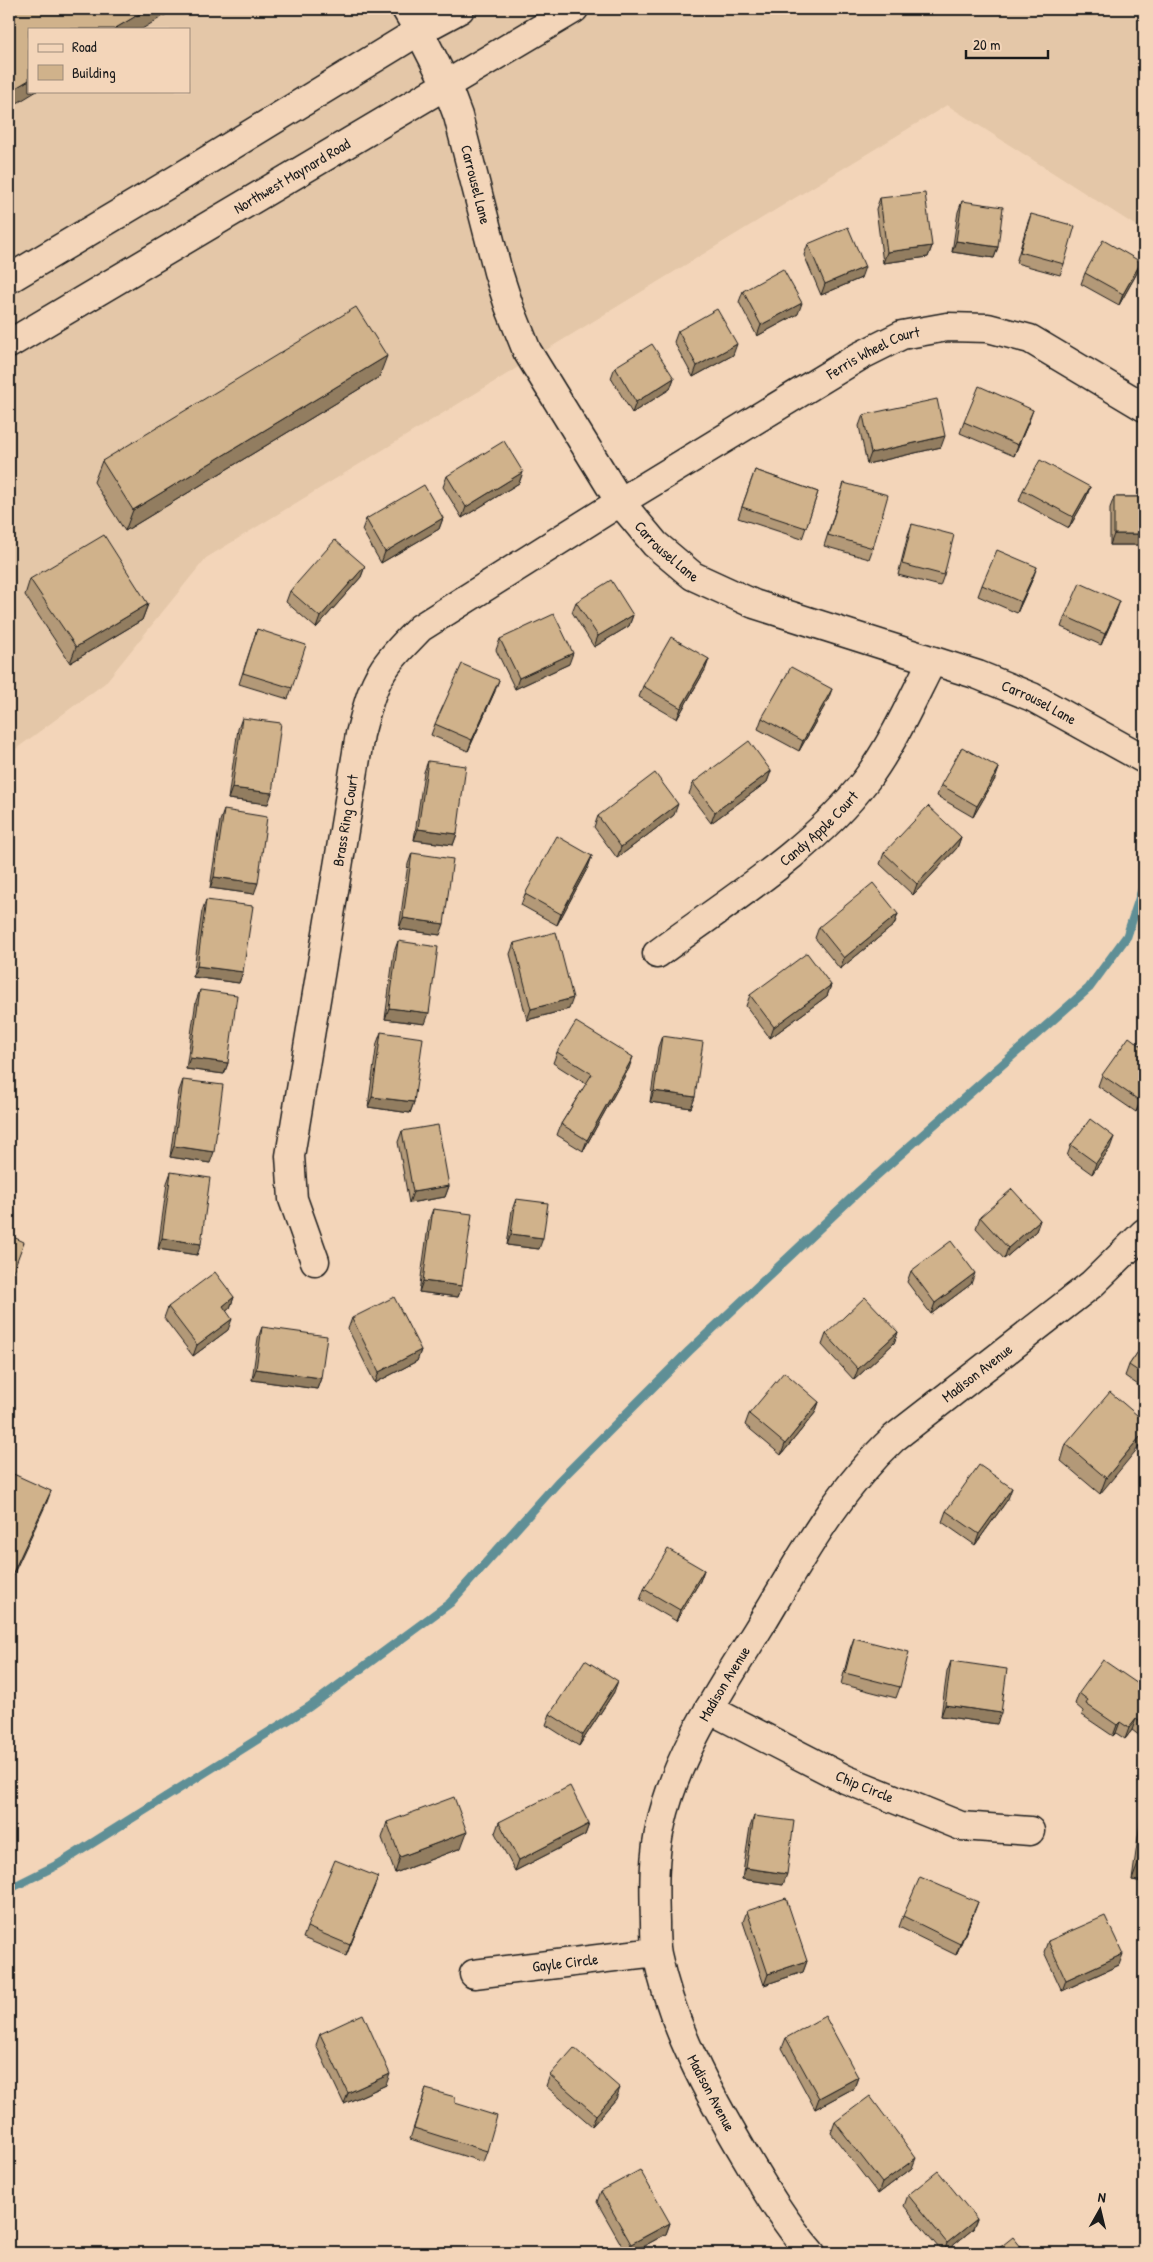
<svg xmlns="http://www.w3.org/2000/svg" width="1153" height="2262" viewBox="0 0 1153 2262" font-family="'Patrick Hand',sans-serif">
<style>
.built{fill:#e4c7a8;fill-rule:evenodd}
.lines{fill:none;stroke-linecap:round;stroke-linejoin:round}
.stream{stroke:#5f8f96;stroke-width:9}
.minor-casing{stroke:#1c1c1c;stroke-width:31}
.major-casing{stroke:#1c1c1c;stroke-width:31}
.minor{stroke:#f3d5b9;stroke-width:28}
.major{stroke:#f3d5b9;stroke-width:28}
.wall{fill:#b39978;stroke:#1c1c1c}
.shaded-wall{fill:#927d61;stroke:#1c1c1c}
.building{fill:#d0b28b;stroke:#1c1c1c}
.labels{text-anchor:middle;stroke-width:4;stroke-linejoin:round;paint-order:stroke}
.street-label{font-size:15px;fill:#1c1c1c;stroke:#f3d5b9}
</style>
<rect width="100%" height="100%" fill="#f3d5b9"/>
<filter id="ink" filterUnits="userSpaceOnUse"><feTurbulence type="fractalNoise" baseFrequency=".02" numOctaves="2"/><feDisplacementMap in="SourceGraphic" scale="10" xChannelSelector="R" yChannelSelector="G"/><feConvolveMatrix kernelMatrix="1 2 1 2 8 2 1 2 1" color-interpolation-filters="sRGB"/></filter>
<g filter="url(#ink)">
<path class="built" d="M 9,9 L 1144,9 L 1144,231 L 947,105 L 206,558 L 105,683 L 9,754 ZM 29,29 L 189,29 L 189,91 L 29,91 Z"/>
<g class="lines">
<path class="stream" d="M 9,1889 L 59,1864 L 309,1707 L 450,1603 L 558,1482 L 689,1351 L 859,1191 L 1089,988 L 1127,936 L 1144,884"/>
<defs>
<g id="minor">
<path id="s1" d="M 406,9 L 419,31 L 446,84 L 458,116 L 498,272 L 509,306 L 527,351 L 620,502 L 655,544 L 693,576 L 754,604 L 978,675 L 1032,697 L 1144,759"/>
<path id="s2" d="M 657,954 C 727,902 813,850 866,780 C 893,744 912,700 932,661"/>
<path id="s3" d="M 315,1261 L 293,1199 L 290,1156 L 360,734 C 366,713 370,691 382,672 C 392,655 407,642 420,628 L 620,502 L 860,356 L 902,335 L 947,327 L 988,328 L 1030,339 L 1144,407"/>
<path id="s4" d="M 709,1709 L 845,1779 L 961,1826 L 1030,1831"/>
<path id="s5" d="M 474,1974 L 656,1952"/>
<path id="s6" d="M 811,2253 C 785,2223 766,2191 746,2157 C 708,2093 672,2027 657,1954 C 655,1944 655,1932 655,1922 C 654,1889 653,1856 661,1824 C 677,1752 722,1688 760,1626 C 800,1559 837,1491 894,1438 L 1092,1284 L 1144,1233"/>
</g>
<g id="major">
<path d="M 9,279 L 177,179 L 419,31 L 460,9"/>
<path id="s7" d="M 9,344 L 574,9"/>
</g>
</defs>
<use href="#minor" class="minor-casing"/>
<use href="#major" class="major-casing"/>
<use href="#minor" class="minor"/>
<use href="#major" class="major"/>
</g>
<path class="wall" d="M 880,198 L 932,246 L 928,257 L 883,263 L 876,209 Z
M 962,201 L 998,247 L 994,258 L 952,252 L 958,212 Z
M 1031,214 L 1064,264 L 1060,275 L 1016,263 L 1027,225 Z
M 808,244 L 861,278 L 821,295 L 804,255 Z
M 1141,262 L 1137,273 L 1119,305 L 1081,284 L 1085,273 Z
M 743,291 L 798,314 L 757,336 L 739,302 Z
M 678,331 L 733,355 L 693,377 L 674,342 Z
M 615,367 L 674,378 L 670,389 L 632,413 L 611,378 Z
M 379,377 L 125,531 L 94,482 L 102,461 Z
M 863,415 L 941,447 L 867,464 L 859,426 Z
M 1029,421 L 1014,456 L 960,433 L 964,422 Z
M 755,470 L 818,492 L 802,539 L 738,518 Z
M 523,472 L 519,483 L 462,518 L 443,487 L 447,476 Z
M 844,483 L 873,548 L 869,559 L 824,546 Z
M 1090,487 L 1086,498 L 1069,528 L 1019,501 L 1023,490 Z
M 1114,497 L 1144,497 L 1144,545 L 1110,545 L 1110,508 Z
M 443,518 L 439,529 L 381,563 L 362,530 L 366,519 Z
M 912,524 L 944,575 L 940,586 L 898,575 L 908,535 Z
M 365,566 L 361,577 L 316,628 L 286,602 L 290,591 Z
M 1033,578 L 1017,613 L 978,596 L 982,585 Z
M 30,579 L 148,604 L 142,620 L 70,663 L 25,595 Z
M 576,602 L 633,615 L 629,626 L 594,647 L 572,612 Z
M 1116,612 L 1101,645 L 1061,627 L 1065,616 Z
M 257,629 L 292,688 L 288,699 L 239,684 Z
M 500,639 L 569,664 L 515,689 L 496,650 Z
M 709,659 L 705,670 L 677,719 L 639,697 L 643,686 Z
M 495,691 L 468,751 L 431,735 L 435,724 Z
M 828,700 L 799,751 L 758,729 L 762,718 Z
M 242,718 L 268,804 L 228,799 L 238,729 Z
M 428,761 L 457,834 L 453,845 L 414,840 L 424,772 Z
M 999,768 L 995,779 L 973,817 L 937,796 L 941,785 Z
M 771,771 L 767,782 L 711,823 L 689,794 L 693,783 Z
M 224,810 L 254,894 L 210,888 L 220,821 Z
M 674,815 L 617,858 L 594,827 L 598,816 Z
M 961,837 L 957,848 L 913,895 L 880,864 L 884,853 Z
M 412,853 L 440,935 L 399,929 L 408,864 Z
M 592,856 L 588,867 L 557,925 L 521,905 L 525,894 Z
M 206,900 L 243,972 L 239,983 L 193,977 L 202,911 Z
M 898,914 L 894,925 L 840,969 L 815,938 L 819,927 Z
M 398,941 L 425,1024 L 385,1019 L 394,952 Z
M 514,943 L 569,1009 L 527,1020 L 510,954 Z
M 831,985 L 827,996 L 770,1038 L 746,1006 L 750,995 Z
M 200,990 L 228,1063 L 224,1074 L 186,1069 L 196,1001 Z
M 381,1032 L 414,1102 L 410,1113 L 368,1107 L 377,1043 Z
M 662,1036 L 695,1097 L 691,1108 L 650,1102 L 658,1047 Z
M 557,1052 L 629,1068 L 583,1151 L 557,1135 L 561,1124 L 586,1084 L 553,1063 Z
M 1102,1075 L 1144,1100 L 1136,1112 L 1098,1086 Z
M 183,1080 L 210,1163 L 170,1157 L 179,1091 Z
M 402,1131 L 449,1186 L 445,1197 L 409,1203 L 398,1142 Z
M 1071,1145 L 1110,1148 L 1092,1174 L 1067,1156 Z
M 171,1172 L 197,1255 L 158,1249 L 167,1183 Z
M 516,1199 L 539,1249 L 507,1245 L 512,1210 Z
M 433,1209 L 462,1286 L 458,1297 L 419,1292 L 429,1220 Z
M 980,1217 L 1040,1220 L 1036,1231 L 1004,1259 L 976,1228 Z
M 911,1271 L 971,1284 L 931,1314 L 907,1282 Z
M 234,1297 L 230,1308 L 226,1311 L 228,1330 L 193,1356 L 164,1318 L 168,1307 Z
M 352,1318 L 421,1350 L 417,1361 L 375,1383 L 348,1329 Z
M 262,1327 L 321,1378 L 317,1389 L 252,1380 L 258,1338 Z
M 898,1332 L 894,1343 L 854,1380 L 822,1345 L 826,1334 Z
M 1144,1343 L 1144,1389 L 1125,1376 L 1129,1365 Z
M 819,1402 L 815,1413 L 781,1455 L 745,1425 L 749,1414 Z
M 1144,1421 L 1100,1494 L 1061,1461 L 1066,1444 Z
M 1008,1499 L 975,1545 L 942,1522 L 946,1511 Z
M 704,1570 L 700,1581 L 676,1621 L 640,1600 L 644,1589 Z
M 854,1638 L 900,1687 L 896,1698 L 841,1684 L 850,1649 Z
M 951,1661 L 997,1724 L 941,1716 L 947,1672 Z
M 1144,1688 L 1144,1739 L 1132,1730 L 1125,1739 L 1116,1733 L 1113,1736 L 1082,1715 L 1083,1711 L 1075,1704 L 1079,1693 Z
M 614,1692 L 579,1746 L 546,1725 L 550,1714 Z
M 1144,1795 L 1144,1882 L 1132,1880 Z
M 754,1816 L 783,1885 L 742,1879 L 750,1827 Z
M 387,1822 L 461,1848 L 395,1873 L 382,1838 Z
M 499,1822 L 589,1824 L 585,1835 L 515,1871 L 495,1833 Z
M 378,1877 L 346,1956 L 303,1938 L 307,1927 Z
M 747,1911 L 807,1961 L 803,1972 L 764,1985 L 743,1922 Z
M 974,1913 L 956,1955 L 899,1927 L 903,1916 Z
M 1048,1941 L 1119,1965 L 1062,1991 L 1044,1952 Z
M 320,2034 L 386,2085 L 344,2104 L 316,2045 Z
M 786,2038 L 858,2077 L 854,2088 L 815,2109 L 782,2048 Z
M 550,2075 L 616,2099 L 592,2126 L 546,2086 Z
M 426,2089 L 455,2103 L 487,2151 L 483,2162 L 410,2139 Z
M 835,2122 L 912,2168 L 878,2194 L 831,2133 Z
M 601,2191 L 670,2223 L 666,2234 L 631,2253 L 626,2253 L 597,2202 Z
M 908,2195 L 977,2219 L 973,2229 L 944,2253 L 943,2253 L 904,2206 Z"/>
<path class="shaded-wall" d="M 148,9 L 175,9 L 142,29 L 114,29 Z
M 29,80 L 29,91 L 37,91 L 9,108 L 9,92 Z
M 956,241 L 998,247 L 994,258 L 952,252 Z
M 932,246 L 928,257 L 883,263 L 887,252 Z
M 1141,262 L 1137,273 L 1119,305 L 1123,294 Z
M 865,267 L 861,278 L 821,295 L 825,284 Z
M 802,303 L 798,314 L 757,336 L 761,325 Z
M 737,344 L 733,355 L 693,377 L 697,366 Z
M 387,356 L 379,377 L 125,531 L 133,510 Z
M 674,378 L 670,389 L 632,413 L 636,402 Z
M 1033,410 L 1029,421 L 1014,456 L 1018,445 Z
M 945,436 L 941,447 L 867,464 L 871,453 Z
M 523,472 L 519,483 L 462,518 L 466,507 Z
M 1090,487 L 1086,498 L 1069,528 L 1073,517 Z
M 443,518 L 439,529 L 381,563 L 385,552 Z
M 1114,534 L 1144,534 L 1144,545 L 1110,545 Z
M 365,566 L 361,577 L 316,628 L 320,617 Z
M 1037,567 L 1033,578 L 1017,613 L 1021,602 Z
M 1120,601 L 1116,612 L 1101,645 L 1105,634 Z
M 148,604 L 142,620 L 70,663 L 76,647 Z
M 633,615 L 629,626 L 594,647 L 598,636 Z
M 573,653 L 569,664 L 515,689 L 519,678 Z
M 709,659 L 705,670 L 677,719 L 681,708 Z
M 499,680 L 495,691 L 468,751 L 472,740 Z
M 832,689 L 828,700 L 799,751 L 803,741 Z
M 999,768 L 995,779 L 973,817 L 977,806 Z
M 771,771 L 767,782 L 711,823 L 715,812 Z
M 232,788 L 272,793 L 268,804 L 228,799 Z
M 678,804 L 674,815 L 617,858 L 621,847 Z
M 418,829 L 457,834 L 453,845 L 414,840 Z
M 961,837 L 957,848 L 913,895 L 917,884 Z
M 592,856 L 588,867 L 557,925 L 561,914 Z
M 214,877 L 258,883 L 254,894 L 210,888 Z
M 898,914 L 894,925 L 840,969 L 844,958 Z
M 403,918 L 444,924 L 440,935 L 399,929 Z
M 197,966 L 243,972 L 239,983 L 193,977 Z
M 831,985 L 827,996 L 770,1038 L 774,1027 Z
M 573,998 L 569,1009 L 527,1020 L 531,1009 Z
M 389,1008 L 429,1013 L 425,1024 L 385,1019 Z
M 633,1057 L 629,1068 L 583,1151 L 587,1140 Z
M 190,1058 L 228,1063 L 224,1074 L 186,1069 Z
M 654,1091 L 695,1097 L 691,1108 L 650,1102 Z
M 1144,1095 L 1144,1100 L 1136,1112 L 1140,1101 Z
M 372,1097 L 414,1102 L 410,1113 L 368,1107 Z
M 1114,1137 L 1110,1148 L 1092,1174 L 1096,1163 Z
M 174,1146 L 214,1152 L 210,1163 L 170,1157 Z
M 449,1186 L 445,1197 L 409,1203 L 413,1192 Z
M 1040,1220 L 1036,1231 L 1004,1259 L 1008,1248 Z
M 511,1234 L 543,1238 L 539,1249 L 507,1245 Z
M 162,1238 L 201,1244 L 197,1255 L 158,1249 Z
M 975,1273 L 971,1284 L 931,1314 L 935,1303 Z
M 423,1281 L 462,1286 L 458,1297 L 419,1292 Z
M 234,1297 L 230,1308 L 219,1317 L 223,1306 Z
M 232,1319 L 228,1330 L 193,1356 L 197,1345 Z
M 898,1332 L 894,1343 L 854,1380 L 858,1369 Z
M 421,1350 L 417,1361 L 375,1383 L 379,1372 Z
M 256,1369 L 321,1378 L 317,1389 L 252,1380 Z
M 819,1402 L 815,1413 L 781,1455 L 785,1444 Z
M 1144,1432 L 1144,1441 L 1100,1494 L 1106,1478 Z
M 1012,1488 L 1008,1499 L 975,1545 L 979,1534 Z
M 51,1491 L 47,1502 L 9,1584 L 9,1581 Z
M 704,1570 L 700,1581 L 676,1621 L 680,1610 Z
M 618,1681 L 614,1692 L 579,1746 L 583,1735 Z
M 945,1705 L 1001,1713 L 997,1724 L 941,1716 Z
M 1136,1719 L 1132,1730 L 1125,1739 L 1129,1728 Z
M 1120,1722 L 1116,1733 L 1113,1736 L 1117,1725 Z
M 589,1824 L 585,1835 L 515,1871 L 519,1860 Z
M 467,1832 L 461,1848 L 395,1873 L 400,1857 Z
M 1138,1864 L 1144,1865 L 1144,1882 L 1132,1880 Z
M 746,1868 L 787,1874 L 783,1885 L 742,1879 Z
M 378,1877 L 374,1888 L 346,1956 L 350,1945 Z
M 978,1902 L 974,1913 L 956,1955 L 960,1944 Z
M 1123,1954 L 1119,1965 L 1062,1991 L 1066,1980 Z
M 807,1961 L 803,1972 L 764,1985 L 768,1974 Z
M 390,2074 L 386,2085 L 344,2104 L 348,2093 Z
M 858,2077 L 854,2088 L 815,2109 L 819,2098 Z
M 620,2088 L 616,2099 L 592,2126 L 596,2115 Z
M 916,2158 L 912,2168 L 878,2194 L 882,2183 Z
M 977,2219 L 973,2229 L 944,2253 L 947,2243 Z
M 670,2223 L 666,2234 L 631,2253 L 628,2253 L 631,2244 Z"/>
<path class="building" d="M 9,9 L 148,9 L 114,29 L 29,29 L 29,80 L 9,92 Z
M 925,193 L 932,246 L 887,252 L 880,198 Z
M 962,201 L 1003,207 L 998,247 L 956,241 Z
M 1031,214 L 1075,226 L 1064,264 L 1020,252 Z
M 848,227 L 865,267 L 825,284 L 808,244 Z
M 1103,240 L 1141,262 L 1123,294 L 1085,273 Z
M 783,269 L 802,303 L 761,325 L 743,291 Z
M 356,307 L 387,356 L 133,510 L 102,461 Z
M 717,309 L 737,344 L 697,366 L 678,331 Z
M 652,344 L 674,378 L 636,402 L 615,367 Z
M 979,386 L 1033,410 L 1018,445 L 964,422 Z
M 937,399 L 945,436 L 871,453 L 863,415 Z
M 504,441 L 523,472 L 466,507 L 447,476 Z
M 1040,460 L 1090,487 L 1073,517 L 1023,490 Z
M 755,470 L 818,492 L 806,528 L 742,507 Z
M 844,483 L 888,495 L 873,548 L 828,535 Z
M 424,485 L 443,518 L 385,552 L 366,519 Z
M 1114,497 L 1144,497 L 1144,534 L 1114,534 Z
M 912,524 L 954,535 L 944,575 L 902,564 Z
M 104,535 L 148,604 L 76,647 L 30,579 Z
M 335,540 L 365,566 L 320,617 L 290,591 Z
M 997,550 L 1037,567 L 1021,602 L 982,585 Z
M 611,580 L 633,615 L 598,636 L 576,602 Z
M 1080,583 L 1120,601 L 1105,634 L 1065,616 Z
M 554,614 L 573,653 L 519,678 L 500,639 Z
M 257,629 L 306,645 L 292,688 L 243,673 Z
M 671,637 L 709,659 L 681,708 L 643,686 Z
M 462,664 L 499,680 L 472,740 L 435,724 Z
M 791,667 L 832,689 L 803,741 L 762,718 Z
M 242,718 L 281,723 L 272,793 L 232,788 Z
M 749,741 L 771,771 L 715,812 L 693,783 Z
M 962,747 L 999,768 L 977,806 L 941,785 Z
M 428,761 L 466,766 L 457,834 L 418,829 Z
M 655,773 L 678,804 L 621,847 L 598,816 Z
M 928,806 L 961,837 L 917,884 L 884,853 Z
M 224,810 L 267,817 L 258,883 L 214,877 Z
M 557,836 L 592,856 L 561,914 L 525,894 Z
M 412,853 L 453,859 L 444,924 L 403,918 Z
M 873,883 L 898,914 L 844,958 L 819,927 Z
M 206,900 L 253,906 L 243,972 L 197,966 Z
M 556,932 L 573,998 L 531,1009 L 514,943 Z
M 398,941 L 438,947 L 429,1013 L 389,1008 Z
M 807,953 L 831,985 L 774,1027 L 750,995 Z
M 200,990 L 237,995 L 228,1063 L 190,1058 Z
M 576,1022 L 633,1057 L 587,1140 L 561,1124 L 592,1074 L 557,1052 Z
M 381,1032 L 423,1038 L 414,1102 L 372,1097 Z
M 662,1036 L 703,1042 L 695,1097 L 654,1091 Z
M 1129,1037 L 1144,1048 L 1144,1095 L 1140,1101 L 1102,1075 Z
M 183,1080 L 223,1085 L 214,1152 L 174,1146 Z
M 1090,1119 L 1114,1137 L 1096,1163 L 1071,1145 Z
M 438,1125 L 449,1186 L 413,1192 L 402,1131 Z
M 171,1172 L 210,1178 L 201,1244 L 162,1238 Z
M 1012,1189 L 1040,1220 L 1008,1248 L 980,1217 Z
M 516,1199 L 548,1203 L 543,1238 L 511,1234 Z
M 433,1209 L 472,1214 L 462,1286 L 423,1281 Z
M 9,1235 L 24,1242 L 9,1282 Z
M 951,1241 L 975,1273 L 935,1303 L 911,1271 Z
M 215,1272 L 234,1297 L 223,1306 L 232,1319 L 197,1345 L 168,1307 Z
M 394,1297 L 421,1350 L 379,1372 L 352,1318 Z
M 865,1297 L 898,1332 L 858,1369 L 826,1334 Z
M 262,1327 L 327,1336 L 321,1378 L 256,1369 Z
M 1144,1343 L 1144,1375 L 1129,1365 Z
M 784,1372 L 819,1402 L 785,1444 L 749,1414 Z
M 1110,1392 L 1144,1421 L 1144,1432 L 1106,1478 L 1066,1444 Z
M 979,1465 L 1012,1488 L 979,1534 L 946,1511 Z
M 9,1472 L 51,1491 L 9,1581 Z
M 668,1549 L 704,1570 L 680,1610 L 644,1589 Z
M 854,1638 L 909,1652 L 900,1687 L 845,1673 Z
M 585,1660 L 618,1681 L 583,1735 L 550,1714 Z
M 1103,1660 L 1144,1688 L 1144,1725 L 1136,1719 L 1129,1728 L 1120,1722 L 1117,1725 L 1086,1704 L 1088,1700 L 1079,1693 Z
M 951,1661 L 1007,1669 L 1001,1713 L 945,1705 Z
M 570,1786 L 589,1824 L 519,1860 L 499,1822 Z
M 454,1797 L 467,1832 L 400,1857 L 387,1822 Z
M 754,1816 L 794,1821 L 787,1874 L 746,1868 Z
M 1144,1821 L 1144,1865 L 1138,1864 Z
M 335,1860 L 378,1877 L 350,1945 L 307,1927 Z
M 920,1877 L 978,1902 L 960,1944 L 903,1916 Z
M 786,1898 L 807,1961 L 768,1974 L 747,1911 Z
M 1105,1916 L 1123,1954 L 1066,1980 L 1048,1941 Z
M 363,2014 L 390,2074 L 348,2093 L 320,2034 Z
M 825,2016 L 858,2077 L 819,2098 L 786,2038 Z
M 574,2048 L 620,2088 L 596,2115 L 550,2075 Z
M 426,2089 L 455,2097 L 455,2103 L 497,2116 L 487,2151 L 414,2128 Z
M 870,2096 L 916,2158 L 882,2183 L 835,2122 Z
M 640,2170 L 670,2223 L 631,2244 L 601,2191 Z
M 938,2171 L 977,2219 L 947,2243 L 908,2195 Z
M 1013,2237 L 1026,2253 L 993,2253 Z"/>
</g>
<g class="labels">
<g class="street-label">
<text dy="5" stroke="none"><textPath href="#s7" startOffset="329">Northwest Maynard Road</textPath></text>
<text dy="5" stroke="none"><textPath href="#s1" startOffset="190">Carrousel Lane</textPath></text>
<text dy="5" stroke="none"><textPath href="#s3" startOffset="1192">Ferris Wheel Court</textPath></text>
<text dy="5" stroke="none"><textPath href="#s1" startOffset="610">Carrousel Lane</textPath></text>
<text dy="5" stroke="none"><textPath href="#s1" startOffset="1015">Carrousel Lane</textPath></text>
<text dy="5" stroke="none"><textPath href="#s3" startOffset="449">Brass Ring Court</textPath></text>
<text dy="5" stroke="none"><textPath href="#s2" startOffset="205">Candy Apple Court</textPath></text>
<text dy="5" stroke="none"><textPath href="#s6" startOffset="1029">Madison Avenue</textPath></text>
<text dy="5" stroke="none"><textPath href="#s6" startOffset="624">Madison Avenue</textPath></text>
<text dy="5" stroke="none"><textPath href="#s4" startOffset="174">Chip Circle</textPath></text>
<text dy="5" stroke="none"><textPath href="#s5" startOffset="92">Gayle Circle</textPath></text>
<text transform="translate(711 2093) rotate(62)" y="5">Madison Avenue</text>
</g>
</g>
<rect width="1153" height="2262" fill="none" stroke="#f3d5b9" stroke-width="30"/>
<rect x="15" y="15" width="1123" height="2232" fill="none" stroke="#1c1c1c" stroke-width="2" filter="url(#ink)"/>
<rect x="28" y="28" width="162" height="65" fill="#f3d5b9" stroke="#9d8b7a"/>
<rect x="38" y="44" width="25" height="8" fill="#f3d5b9" stroke="#9d8b7a"/>
<text x="72" y="52" font-size="15" fill="#1c1c1c">Road</text>
<rect x="38" y="65" width="25" height="15" fill="#d0b28b" stroke="#9d8b7a"/>
<text x="72" y="78" font-size="15" fill="#1c1c1c">Building</text>
<g transform="translate(1100 2210) rotate(8)" stroke="#f3d5b9" stroke-width="4" paint-order="stroke">
<path d="M0-4L9 19L0 12L-9 19Z" fill="#1c1c1c"/>
<text y="-8" font-size="14" font-weight="bold" text-anchor="middle" fill="#1c1c1c">N</text>
</g>
<path d="M966 50v8h82v-8" fill="none" stroke="#1c1c1c" stroke-width="2.5"/>
<text x="973" y="50" font-size="15" fill="#1c1c1c" stroke="#f3d5b9" stroke-width="4" paint-order="stroke">20 m</text>
</svg>
